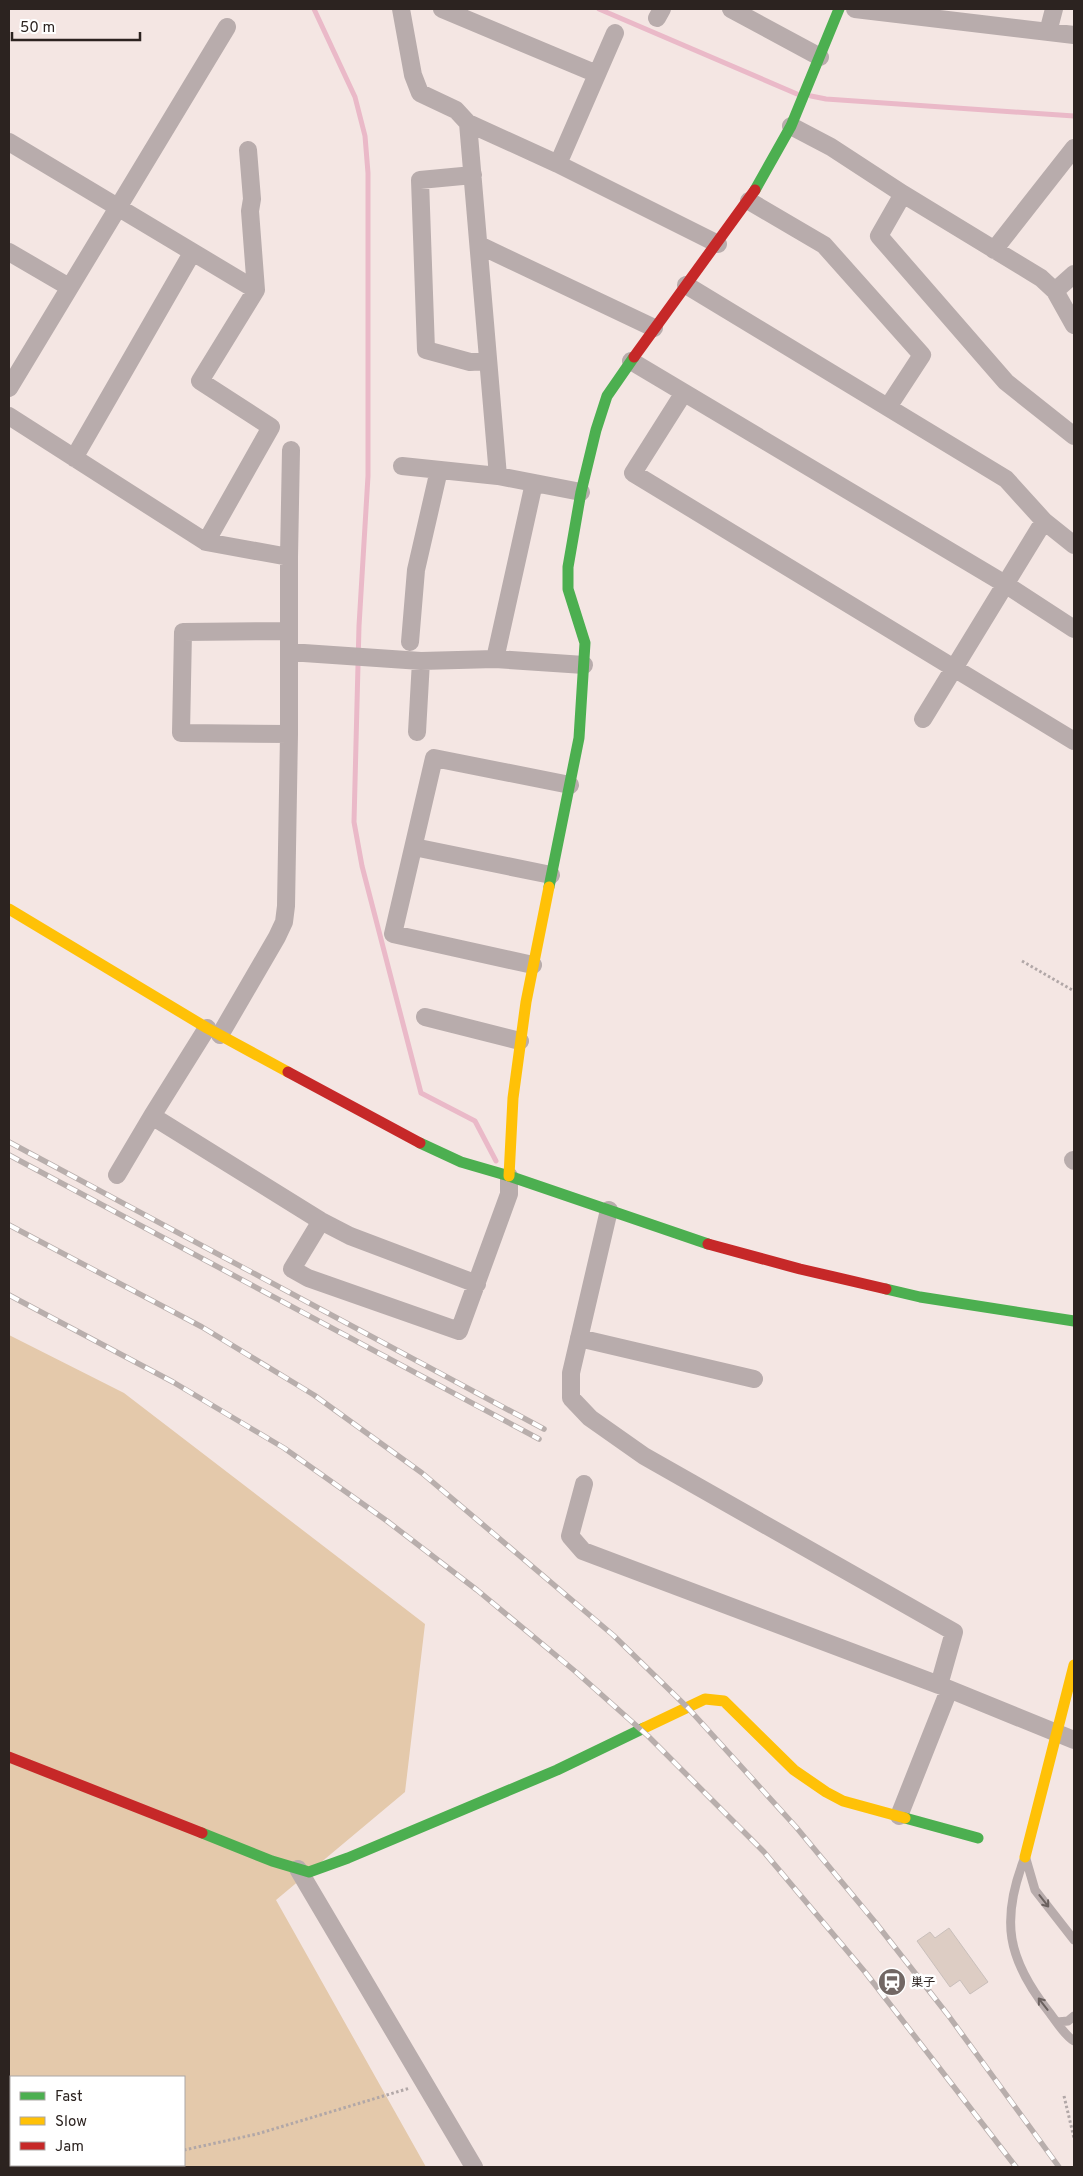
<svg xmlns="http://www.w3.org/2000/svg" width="1083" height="2176" viewBox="0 0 1083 2176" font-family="Overpass,'Noto Sans JP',sans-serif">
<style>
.forest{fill:#e4c9ab;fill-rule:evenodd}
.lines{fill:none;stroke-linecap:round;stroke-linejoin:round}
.stream{stroke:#eab9c8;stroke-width:5}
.building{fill:#ddcdc4;stroke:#c9bfbb}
.path{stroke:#b1a7a7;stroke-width:3;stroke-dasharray:2.5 2.5;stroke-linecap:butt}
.lane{stroke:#b8acac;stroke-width:9}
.street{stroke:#b8acac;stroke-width:18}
.fast{stroke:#4caf50;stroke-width:11}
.slow{stroke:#ffc107;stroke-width:11}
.jam{stroke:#c62828;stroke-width:11}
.rail-casing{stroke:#b8aeac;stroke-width:5.5}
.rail{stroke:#fff;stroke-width:4;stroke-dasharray:11;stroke-linecap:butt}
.oneway{stroke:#6b615f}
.labels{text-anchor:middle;stroke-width:5;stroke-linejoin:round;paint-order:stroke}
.poi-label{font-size:12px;fill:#2c2320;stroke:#fff;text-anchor:start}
</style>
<rect width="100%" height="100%" fill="#f4e6e3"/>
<path class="forest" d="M 9,1335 L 124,1393 L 425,1624 L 405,1792 L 276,1900 L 426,2167 L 9,2167 ZM 11,2077 L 184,2077 L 184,2165 L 11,2165 Z"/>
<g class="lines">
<path class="stream" d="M 314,9 L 355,97 L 365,136 L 368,173 L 368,476 L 359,626 L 354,822 L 362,866 L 421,1093 L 475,1121 L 496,1161
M 599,9 L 797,94
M 811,96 L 826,99 L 1074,116"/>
</g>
<path class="building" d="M 949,1928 L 988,1982 L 970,1994 L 960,1980 L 950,1987 L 917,1941 L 930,1932 L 935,1938 Z"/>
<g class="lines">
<path class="path" d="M 1022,961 L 1074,991
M 1064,2096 L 1074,2138
M 184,2150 L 257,2134 L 410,2088
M 9,2166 L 89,2165"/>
<path class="lane" d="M 1025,1857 C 1000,1920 1007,1959 1049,2012 C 1056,2021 1064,2035 1074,2041
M 1026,1859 L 1035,1890 L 1074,1940
M 1057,2022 L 1068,2021 L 1074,2016"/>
<path class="street" d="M 401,9 L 413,75 L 420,93 L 456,110 L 468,123
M 442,9 L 597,74
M 731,9 L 820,57
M 855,9 L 1074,35
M 657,18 L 662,9
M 1048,32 L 1054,9
M 791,126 L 831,147 L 903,194 L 1041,278 L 1055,291 L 1074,325
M 9,142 L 256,290
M 558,164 L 615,33
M 473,175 L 420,180 L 426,350 L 470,362 L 488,361
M 903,194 L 879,236 L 1006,382 L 1074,436
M 749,201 L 824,245 L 922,355 L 888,407
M 479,245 L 654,328
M 994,250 L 1074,148
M 9,252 L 69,287
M 686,285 L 1006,479 L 1044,521 L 1074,545
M 1055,291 L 1074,274
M 631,361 L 1005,584 L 1074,629
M 9,388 L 227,27
M 683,394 L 633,473 L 1074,741
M 9,416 L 206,542
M 74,458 L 192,253
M 402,466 L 498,476 L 581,492
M 498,476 L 468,123 L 558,164 L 718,244
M 289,557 L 291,450
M 289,631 L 183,632 L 181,733 L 289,734
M 410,642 L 416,570 L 439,470
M 289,652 L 421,661 L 495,659 L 584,665
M 495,659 L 534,483
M 923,719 L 1044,521
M 417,732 L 421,661
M 414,847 L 551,875
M 533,965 L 393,934 L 434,758 L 570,785
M 425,1017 L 520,1041
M 207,1028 L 152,1116 L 321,1221 L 350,1236 L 477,1284
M 220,1035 L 277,937 L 284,922 L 286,906 L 289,734 L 289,557 L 206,542 L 271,427 L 200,381 L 256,290 L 250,211 L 252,199 L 248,150
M 1073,1160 L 1074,1161
M 117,1175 L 152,1116
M 609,1210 L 571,1373 L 571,1398 L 590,1418 L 644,1456 L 954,1632 L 939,1685
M 321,1221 L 292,1269 L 308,1278 L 459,1331 L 509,1194 L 509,1176
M 579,1338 L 754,1379
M 584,1484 L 570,1536 L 583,1551 L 939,1685 L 1074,1740
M 899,1816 L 949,1690
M 298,1869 L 474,2167"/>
<path class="fast" d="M 755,190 L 791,126 L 839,9
M 549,887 L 579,738 L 585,643 L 568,589 L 568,567 L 581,492 L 596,430 L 607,396 L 634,357
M 420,1143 L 461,1162 L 509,1176 L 708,1244
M 886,1289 L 920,1297 L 1074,1321
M 905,1818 L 978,1838
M 202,1833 L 272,1861 L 309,1872 L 348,1858 L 557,1770 L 644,1728"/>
<path class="slow" d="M 9,909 L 207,1028 L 288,1072
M 509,1176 L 513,1098 L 526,1002 L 549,887
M 644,1728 L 705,1699 L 724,1701 L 794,1770 L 826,1792 L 843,1801 L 905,1818
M 1025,1857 L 1074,1665"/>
<path class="jam" d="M 634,357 L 755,190
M 288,1072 L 420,1143
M 708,1244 L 800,1269 L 886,1289
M 9,1757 L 202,1833"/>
<defs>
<path id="rail" d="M 9,1142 L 544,1429
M 9,1155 L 539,1439
M 9,1225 L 202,1327 L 314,1395 L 422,1473 L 613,1635 L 688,1708 L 796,1827 L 875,1922 L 948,2015 L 1059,2167
M 9,1295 L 173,1382 L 284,1448 L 387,1521 L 477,1590 L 576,1672 L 648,1736 L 764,1852 L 865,1972 L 1016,2167"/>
</defs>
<use href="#rail" class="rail-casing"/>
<use href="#rail" class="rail"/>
</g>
<defs><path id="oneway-shaft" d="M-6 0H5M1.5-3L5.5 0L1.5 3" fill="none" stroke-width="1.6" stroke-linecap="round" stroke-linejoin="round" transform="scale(1.25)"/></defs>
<g class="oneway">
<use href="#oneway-shaft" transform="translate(1044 1901) rotate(52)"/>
<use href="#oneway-shaft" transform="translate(1043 2004) rotate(-128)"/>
</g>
<defs>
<symbol id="station-disc" viewBox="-11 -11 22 22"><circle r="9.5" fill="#726764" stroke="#fff"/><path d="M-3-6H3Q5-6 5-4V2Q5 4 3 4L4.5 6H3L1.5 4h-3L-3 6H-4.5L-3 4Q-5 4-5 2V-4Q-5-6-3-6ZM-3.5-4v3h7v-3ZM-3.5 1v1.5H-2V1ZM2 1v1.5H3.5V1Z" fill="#fff"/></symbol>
</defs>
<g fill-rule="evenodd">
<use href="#station-disc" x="876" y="1966" width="32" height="32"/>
</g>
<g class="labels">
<g class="poi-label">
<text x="911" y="1986">巣子</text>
</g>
</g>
<rect width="1083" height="2176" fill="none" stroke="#2c2320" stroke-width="20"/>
<rect x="10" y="2076" width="175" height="90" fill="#ffffff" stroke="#aba7a6"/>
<rect x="20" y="2092" width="25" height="8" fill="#4caf50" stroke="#aba7a6"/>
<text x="55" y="2101" font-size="15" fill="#2c2320">Fast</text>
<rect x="20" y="2117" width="25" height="8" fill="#ffc107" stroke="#aba7a6"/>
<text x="55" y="2126" font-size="15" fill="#2c2320">Slow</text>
<rect x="20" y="2142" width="25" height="8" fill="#c62828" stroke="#aba7a6"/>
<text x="55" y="2151" font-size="15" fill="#2c2320">Jam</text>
<path d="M12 32v8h128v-8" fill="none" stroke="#2c2320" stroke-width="2.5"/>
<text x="20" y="32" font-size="15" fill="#2c2320" stroke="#ffffff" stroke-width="4" paint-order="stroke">50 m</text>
</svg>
